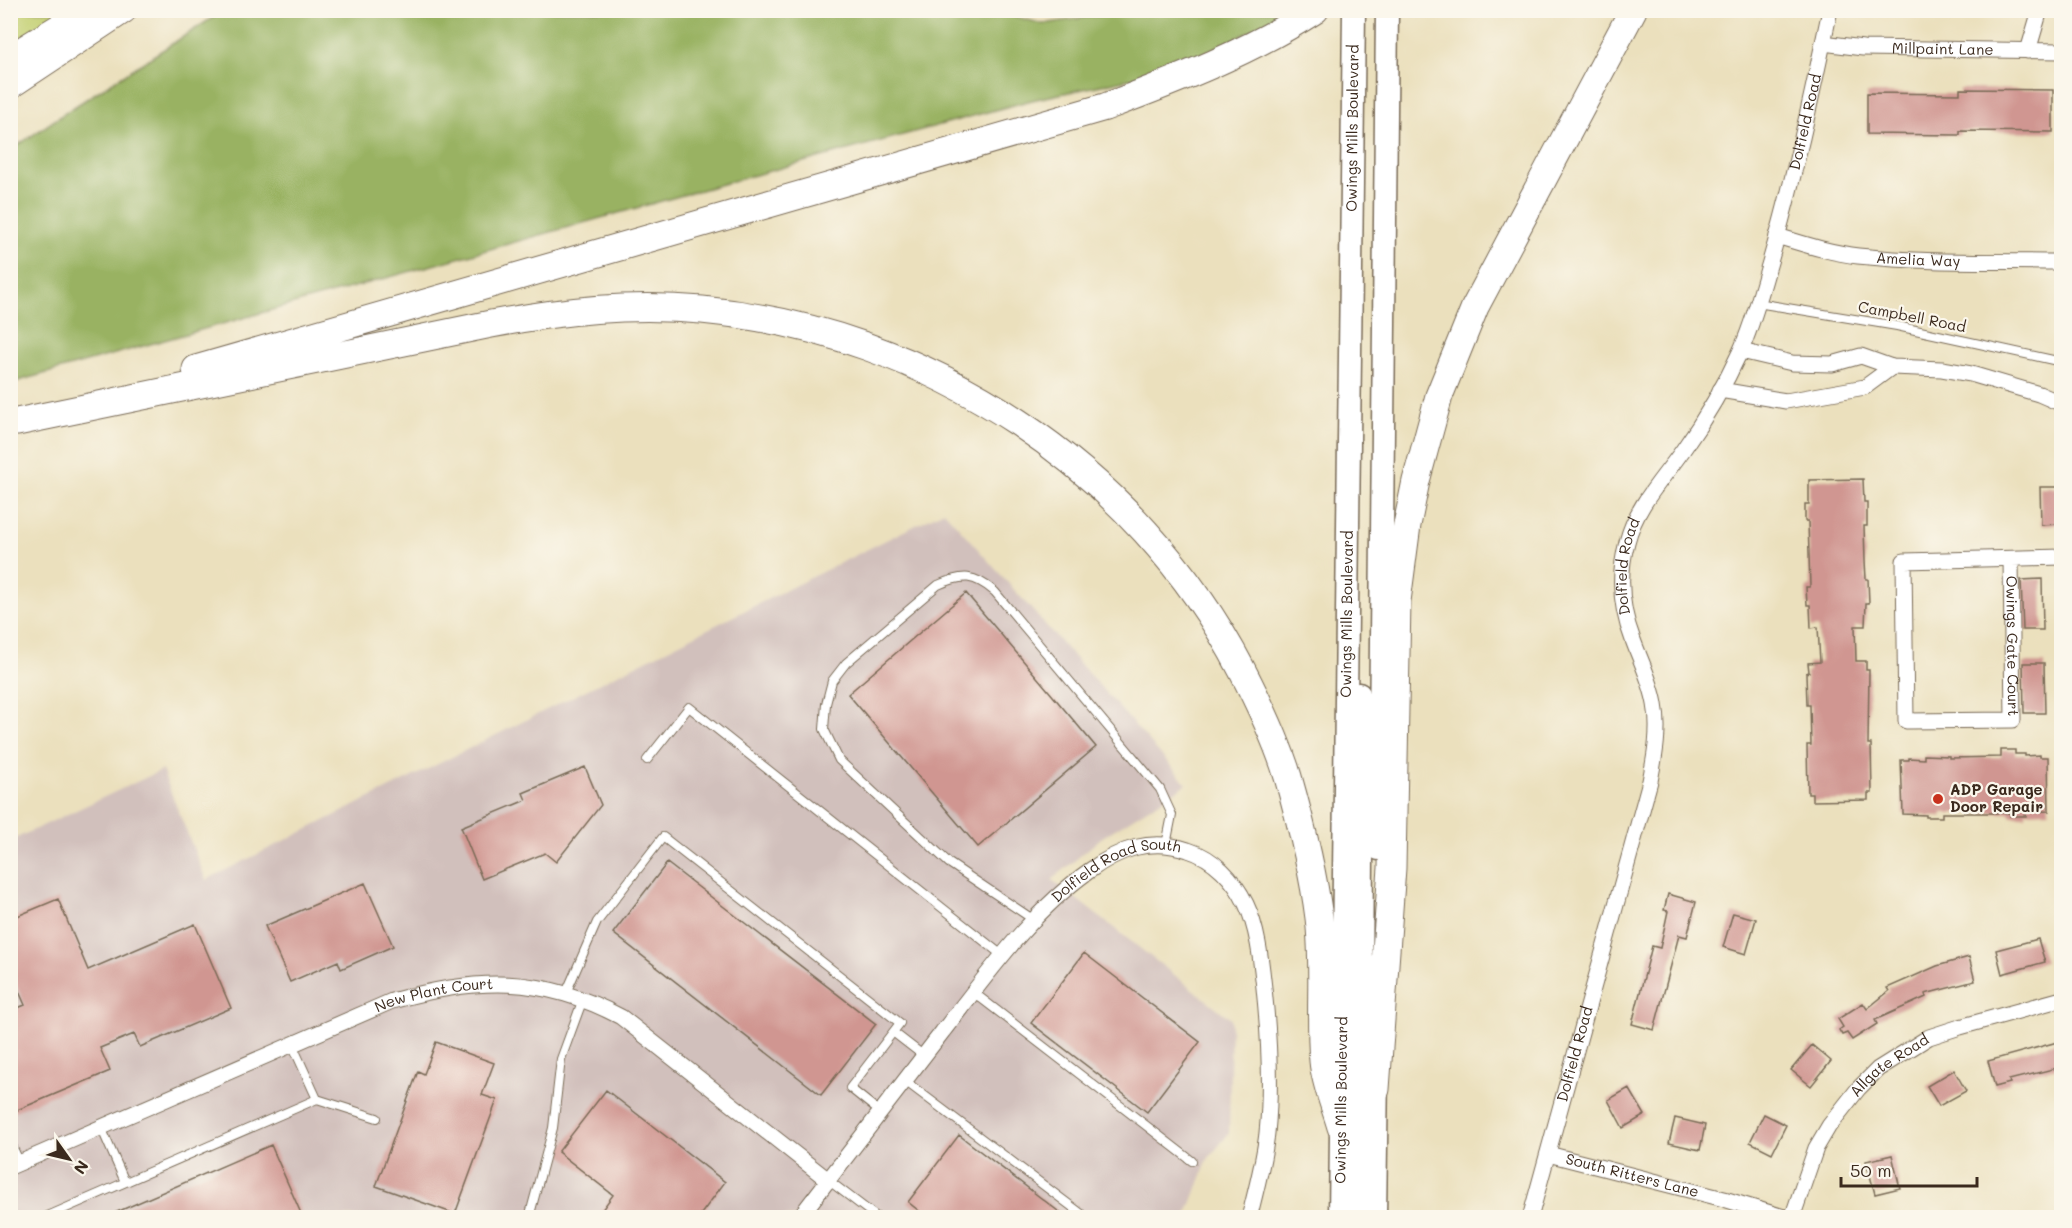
<svg xmlns="http://www.w3.org/2000/svg" width="2072" height="1228" viewBox="0 0 2072 1228" font-family="Mali,sans-serif">
<style>
.industrial{fill:#d1c0bc}
.green{fill:#c2cf70;stroke:#7e7c47;stroke-width:1.5}
.forest{fill:#99b262;stroke:#6a6e40;stroke-width:1.5}
.building{fill:#d09691}
.lines{fill:none;stroke-linecap:round;stroke-linejoin:round}
.lane-casing{stroke:#796a56;stroke-width:10}
.street-casing{stroke:#796a56;stroke-width:17}
.primary-casing{stroke:#796a56;stroke-width:25}
.highway-casing{stroke:#796a56;stroke-width:29}
.lane{stroke:#fff;stroke-width:8}
.street{stroke:#fff;stroke-width:15}
.primary{stroke:#fff;stroke-width:22}
.highway{stroke:#fff;stroke-width:27}
.poi-dot{fill:#c8321e;stroke:#fbf7ec;stroke-width:2}
.labels{text-anchor:middle;stroke-width:4.5;stroke-linejoin:round;paint-order:stroke}
.street-label{font-size:15px;fill:#3b2a1e;stroke:#fbf7ec}
.poi-label{font-size:15px;font-weight:bold;fill:#3b2a1e;stroke:#fbf7ec;text-anchor:start}
</style>
<rect width="100%" height="100%" fill="#fbf7ec"/>
<filter id="ink" filterUnits="userSpaceOnUse"><feTurbulence type="fractalNoise" baseFrequency=".0167" numOctaves="2"/><feDisplacementMap in="SourceGraphic" scale="12" xChannelSelector="R" yChannelSelector="G"/><feConvolveMatrix kernelMatrix="1 2 1 2 8 2 1 2 1" color-interpolation-filters="sRGB"/></filter>
<filter id="wash" filterUnits="userSpaceOnUse"><feTurbulence type="fractalNoise" baseFrequency=".008" numOctaves="4" result="noise"/><feDisplacementMap in="SourceGraphic" scale="24" xChannelSelector="R" yChannelSelector="G"/><feGaussianBlur stdDeviation="1.35" result="paint"/><feColorMatrix in="noise" values="0 0 0 0 0 0 0 0 0 0 0 0 0 0 0 0 0 1.4 0 .05"/><feComposite in="paint" operator="in"/></filter>
<g filter="url(#wash)">
<rect width="100%" height="100%" fill="#ebe0bd"/>
<path class="industrial" d="M 944,511 L 1187,784 L 1101,838 L 1052,880 L 1231,1019 L 1229,1133 L 1208,1159 L 1186,1217 L 11,1217 L 10,841 L 162,770 L 206,880 Z"/>
<path class="green" d="M 11,11 L 66,11 L 11,44 Z"/>
<path class="forest" d="M 992,10 L 1043,24 L 1128,11 L 1289,11 L 1235,39 L 1162,72 L 1032,100 L 726,183 L 11,383 L 11,150 L 74,107 L 223,11 Z"/>
<g id="blocks">
<path class="building" d="M 1960,89 L 2053,90 L 2053,132 L 1960,131 L 1960,135 L 1867,134 L 1867,93 L 1960,94 Z
M 1863,479 L 1864,502 L 1867,502 L 1867,526 L 1864,526 L 1865,561 L 1866,579 L 1868,579 L 1869,603 L 1866,603 L 1865,626 L 1855,626 L 1856,661 L 1866,661 L 1866,670 L 1869,670 L 1868,744 L 1871,744 L 1872,793 L 1868,793 L 1868,800 L 1812,801 L 1812,794 L 1808,794 L 1807,745 L 1811,745 L 1810,705 L 1807,705 L 1806,673 L 1809,672 L 1808,663 L 1820,662 L 1818,627 L 1811,628 L 1810,605 L 1807,605 L 1806,587 L 1810,587 L 1808,521 L 1805,521 L 1805,504 L 1809,504 L 1809,480 Z
M 2040,487 L 2061,487 L 2061,524 L 2041,525 Z
M 2042,579 L 2043,630 L 2023,630 L 2021,580 Z
M 966,593 L 1096,747 L 978,847 L 848,694 Z
M 2023,663 L 2044,663 L 2045,713 L 2024,713 Z
M 2001,750 L 2015,750 L 2015,754 L 2025,754 L 2025,756 L 2040,755 L 2040,757 L 2048,757 L 2049,811 L 2026,812 L 2026,816 L 2010,816 L 2010,813 L 1942,813 L 1942,817 L 1926,817 L 1926,815 L 1903,814 L 1901,760 L 1909,760 L 1909,758 L 1924,759 L 1924,755 L 1949,756 L 1949,758 L 2001,757 Z
M 585,767 L 601,805 L 556,862 L 545,853 L 482,879 L 461,827 L 526,800 L 523,793 Z
M 667,863 L 876,1024 L 821,1095 L 613,933 Z
M 365,883 L 393,946 L 341,969 L 338,961 L 290,982 L 265,926 Z
M 1668,894 L 1696,902 L 1687,937 L 1679,935 L 1654,1030 L 1632,1024 L 1652,946 L 1660,948 L 1668,911 L 1664,910 Z
M 58,899 L 88,970 L 195,924 L 231,1008 L 140,1047 L 134,1034 L 100,1048 L 110,1071 L 10,1113 L 10,1011 L 25,1005 L 10,971 L 10,919 Z
M 1733,913 L 1756,919 L 1746,954 L 1723,947 Z
M 2038,939 L 2045,962 L 2002,974 L 1996,950 Z
M 1084,953 L 1200,1042 L 1147,1112 L 1031,1023 Z
M 1969,957 L 1975,981 L 1925,994 L 1926,997 L 1875,1020 L 1877,1024 L 1852,1040 L 1847,1033 L 1842,1035 L 1839,1030 L 1843,1027 L 1838,1019 L 1863,1003 L 1867,1009 L 1889,991 L 1887,988 L 1937,966 Z
M 2061,1041 L 2061,1067 L 2009,1080 L 2010,1083 L 1995,1087 L 1988,1061 Z
M 436,1042 L 494,1063 L 482,1095 L 497,1100 L 455,1214 L 376,1186 L 418,1071 L 424,1074 Z
M 1812,1045 L 1831,1061 L 1811,1086 L 1791,1070 Z
M 1954,1070 L 1966,1091 L 1939,1106 L 1927,1086 Z
M 1629,1088 L 1645,1115 L 1623,1128 L 1608,1100 Z
M 606,1090 L 725,1182 L 698,1218 L 596,1218 L 613,1195 L 558,1152 Z
M 1764,1114 L 1786,1125 L 1772,1153 L 1750,1142 Z
M 1675,1118 L 1705,1125 L 1700,1150 L 1669,1143 Z
M 959,1135 L 1067,1218 L 928,1218 L 908,1202 Z
M 271,1145 L 303,1218 L 103,1218 Z
M 1892,1155 L 1900,1188 L 1875,1194 L 1866,1161 Z"/>
</g>
</g>
<g filter="url(#ink)">
<use href="#blocks" fill-opacity="0" stroke="#796a56" stroke-width="1.5"/>
<g class="lines">
<defs>
<path id="lane" d="M 1757,303 L 1897,326 L 2062,362
M 647,760 L 689,707 L 1003,956
M 1034,920 L 949,863 L 839,760 L 824,729 L 826,704 L 832,681 L 846,663 L 938,585 C 963,574 974,574 995,592 L 1160,789 L 1172,815 L 1166,845
M 973,992 L 1192,1161
M 566,993 L 597,922 L 663,837 L 900,1023 L 850,1088 L 880,1112
M 893,1032 L 924,1056
M 292,1044 L 317,1099 L 377,1118
M 905,1081 L 1087,1218
M 101,1127 L 125,1182
M 10,1142 L 20,1163
M 828,1180 L 878,1218
M 530,1214 L 553,1128 L 561,1059 L 583,999
M 43,1218 L 317,1099"/>
<g id="street">
<path id="s1" d="M 1823,43 L 1863,48 L 2062,51"/>
<path d="M 2028,51 L 2040,10"/>
<path id="s2" d="M 1777,236 C 1804,244 1830,253 1858,256 C 1925,263 1994,261 2062,262"/>
<path d="M 1741,351 L 1792,363 L 1832,364 L 1861,356 L 1892,367 L 1942,369 L 1971,374 L 2039,394 L 2062,404"/>
<path d="M 1720,390 L 1786,401 L 1865,387 L 1892,367"/>
<path id="s3" d="M 2011,559 L 2013,720 L 1906,721 L 1904,561 L 2062,557"/>
<path id="s4" d="M 1548,1154 L 1724,1199 L 1787,1218"/>
<path id="s5" d="M 10,1167 L 392,1001 C 477,977 542,975 621,1017 L 828,1180"/>
<path id="s6" d="M 799,1218 C 847,1155 895,1093 943,1031 C 987,975 1031,912 1089,871 C 1119,849 1151,837 1188,850 C 1214,858 1234,879 1246,904 C 1258,929 1261,961 1264,988 C 1269,1036 1272,1085 1267,1133 C 1264,1161 1256,1190 1249,1218"/>
<path id="s7" d="M 1530,1218 L 1650,781 C 1655,756 1660,729 1655,704 C 1651,681 1641,662 1633,640 C 1621,609 1618,575 1627,542 C 1636,506 1662,480 1683,450 C 1705,419 1724,387 1740,352 C 1753,324 1761,292 1770,262 C 1794,179 1812,95 1830,10"/>
<path id="s8" d="M 1792,1218 L 1816,1148 L 1829,1126 L 1858,1089 L 1878,1069 L 1929,1037 L 1960,1027 L 2062,999"/>
</g>
<g id="primary">
<path d="M 1359,694 L 1363,736 L 1359,1218"/>
<path d="M 1379,849 L 1387,10"/>
<path id="s9" d="M 1340,1218 L 1354,10"/>
<path d="M 1375,1218 L 1377,1071"/>
</g>
<path id="highway" d="M 10,58 L 88,10
M 10,85 L 123,10
M 196,369 L 1105,107 C 1177,80 1250,52 1315,10
M 17,422 L 491,324 C 561,311 631,303 702,310 C 929,331 1137,468 1242,670 C 1260,705 1277,740 1288,777 C 1301,823 1313,870 1319,918 C 1325,965 1319,1014 1323,1061 C 1325,1083 1335,1106 1341,1127
M 1376,1089 L 1392,868 L 1397,601 L 1407,525 L 1416,481 L 1439,396 L 1475,307 L 1633,10"/>
</defs>
<use href="#lane" class="lane-casing"/>
<use href="#street" class="street-casing"/>
<use href="#primary" class="primary-casing"/>
<use href="#highway" class="highway-casing"/>
<use href="#lane" class="lane"/>
<use href="#street" class="street"/>
<use href="#primary" class="primary"/>
<use href="#highway" class="highway"/>
</g>
</g>
<circle class="poi-dot" cx="1938" cy="799" r="6"/>
<g class="labels">
<g class="street-label">
<text dy="5" stroke="none"><textPath href="#s1" startOffset="120">Millpaint Lane</textPath></text>
<text dy="5" stroke="none"><textPath href="#s7" startOffset="1160">Dolfield Road</textPath></text>
<text dy="5" stroke="none"><textPath href="#s9" startOffset="1090">Owings Mills Boulevard</textPath></text>
<text dy="5" stroke="none"><textPath href="#s2" startOffset="144">Amelia Way</textPath></text>
<text transform="translate(1912 317) rotate(11)" y="5">Campbell Road</text>
<text dy="5" stroke="none"><textPath href="#s7" startOffset="674">Dolfield Road</textPath></text>
<text dy="5" stroke="none"><textPath href="#s9" startOffset="604">Owings Mills Boulevard</textPath></text>
<text dy="5" stroke="none"><textPath href="#s3" startOffset="87">Owings Gate Court</textPath></text>
<text dy="5" stroke="none"><textPath href="#s6" startOffset="480">Dolfield Road South</textPath></text>
<text dy="5" stroke="none"><textPath href="#s5" startOffset="459">New Plant Court</textPath></text>
<text dy="5" stroke="none"><textPath href="#s7" startOffset="170">Dolfield Road</textPath></text>
<text dy="5" stroke="none"><textPath href="#s8" startOffset="186">Allgate Road</textPath></text>
<text dy="5" stroke="none"><textPath href="#s9" startOffset="118">Owings Mills Boulevard</textPath></text>
<text dy="5" stroke="none"><textPath href="#s4" startOffset="87">South Ritters Lane</textPath></text>
</g>
<g class="poi-label">
<text x="1950" y="795">ADP Garage<tspan x="1950" dy="17">Door Repair</tspan></text>
</g>
</g>
<rect width="2072" height="1228" fill="none" stroke="#fbf7ec" stroke-width="36"/>
<g transform="translate(69 1159) rotate(124)" stroke="#fbf7ec" stroke-width="4.5" paint-order="stroke">
<path d="M0-4.5L10 22L0 15L-10 22Z" fill="#3b2a1e"/>
<text y="-9" font-size="16" font-weight="bold" text-anchor="middle" fill="#3b2a1e">N</text>
</g>
<path d="M1841 1177v9h136v-9" fill="none" stroke="#3b2a1e" stroke-width="3"/>
<text x="1850" y="1177" font-size="18" fill="#3b2a1e" stroke="#fbf7ec" stroke-width="4.5" paint-order="stroke">50 m</text>
</svg>
